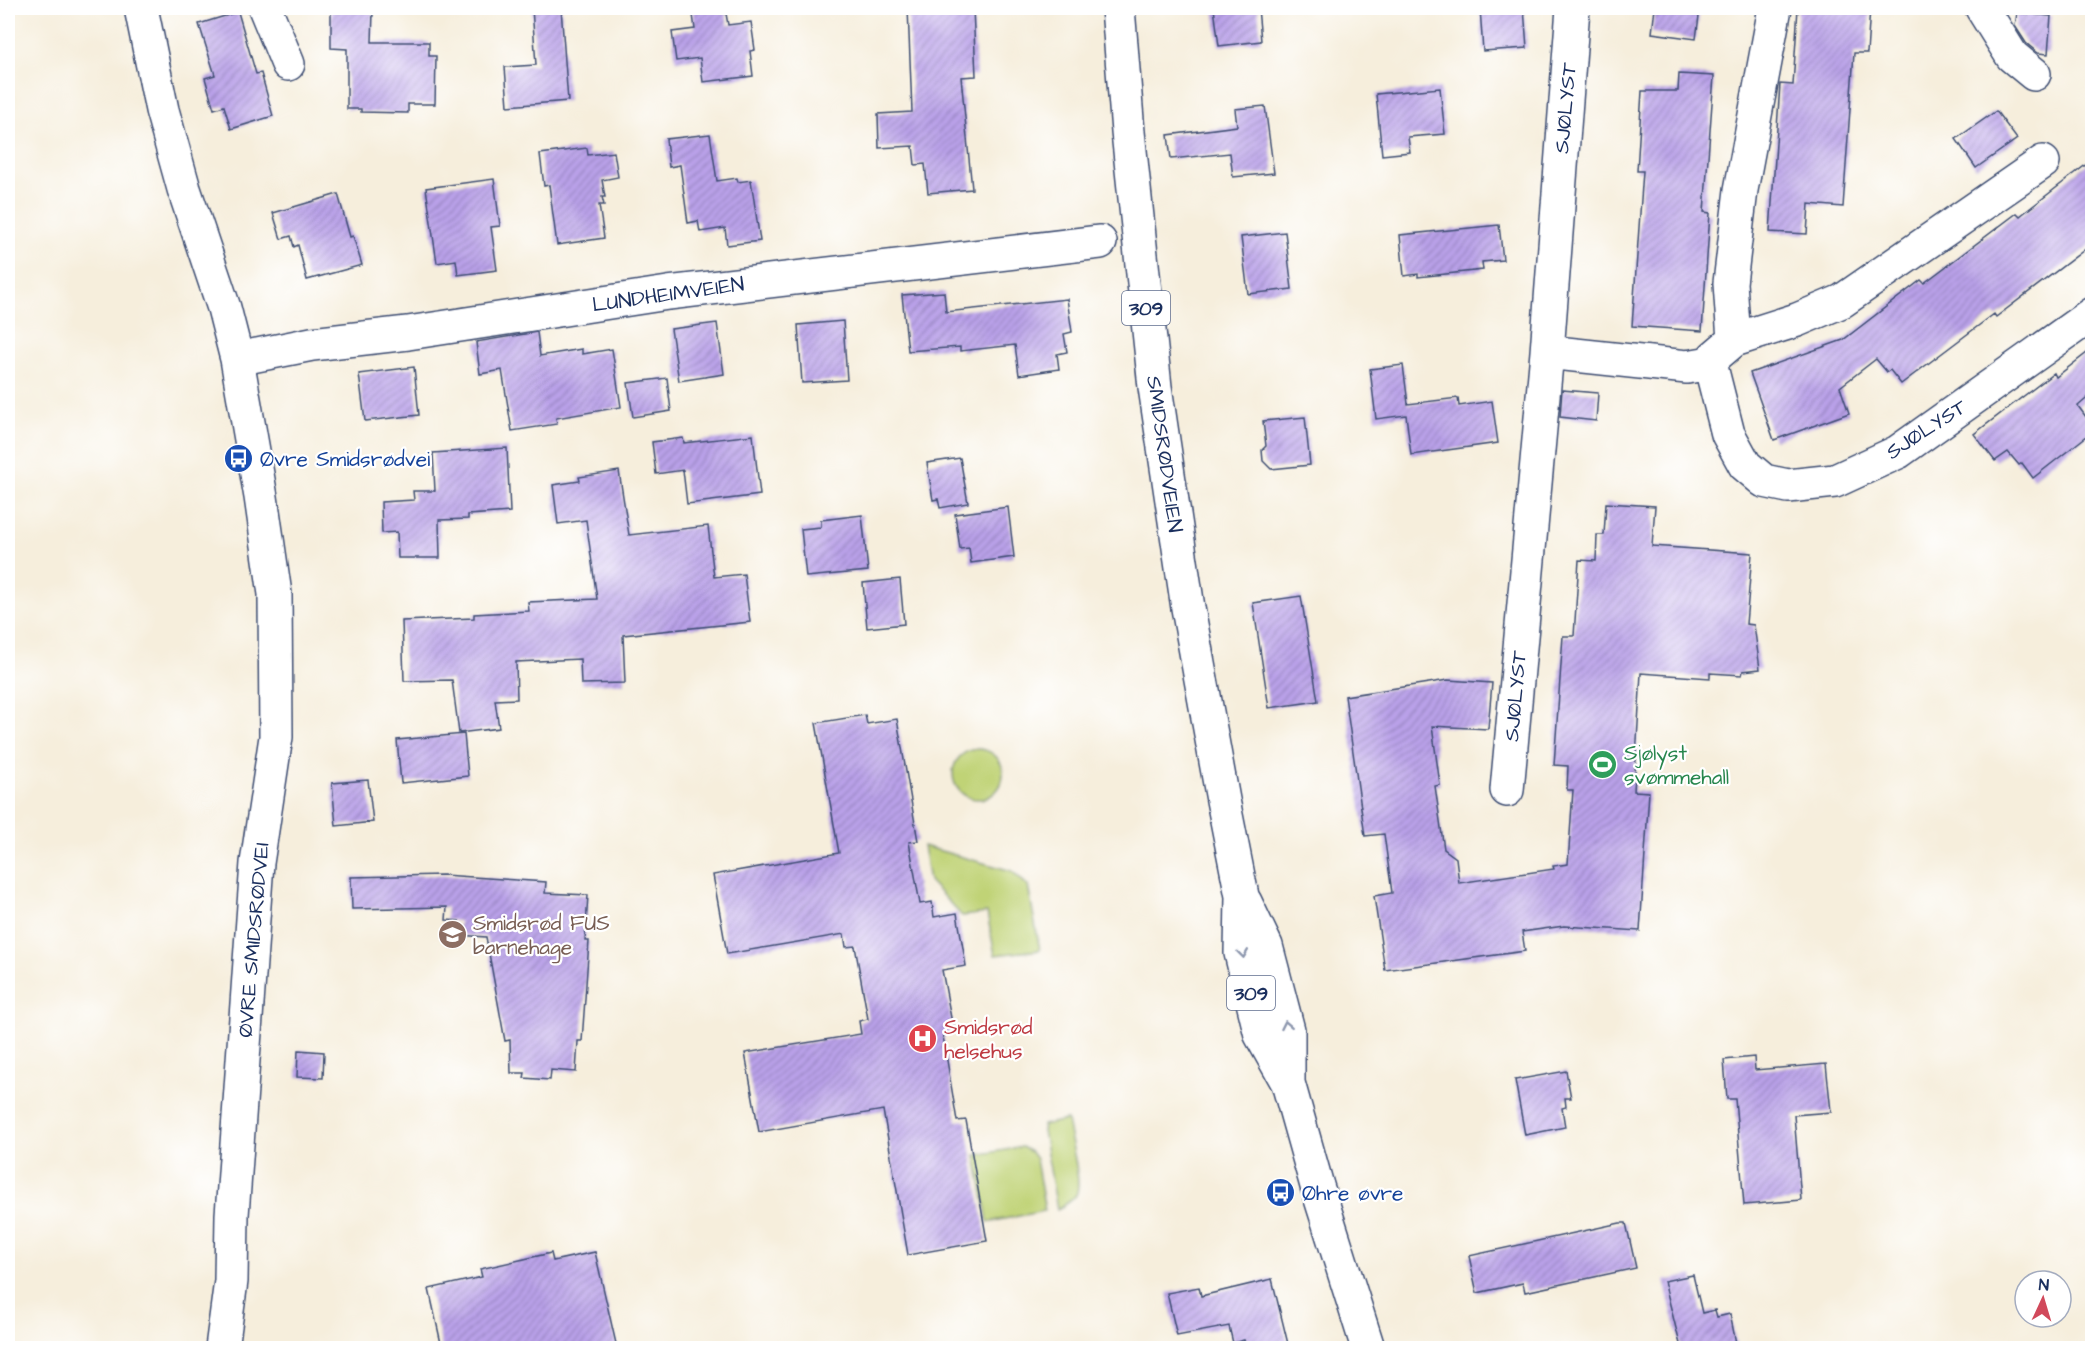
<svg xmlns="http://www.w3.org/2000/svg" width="2100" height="1356" viewBox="0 0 2100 1356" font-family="'Architects Daughter',sans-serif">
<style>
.green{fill:#c0d376;stroke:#6e816a;stroke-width:1.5}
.building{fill:url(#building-hatch)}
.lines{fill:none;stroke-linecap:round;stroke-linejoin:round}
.street-casing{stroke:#3c4c71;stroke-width:36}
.primary-casing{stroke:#3c4c71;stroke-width:36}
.street{stroke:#fff;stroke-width:33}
.primary{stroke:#fff;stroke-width:33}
.oneway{stroke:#8d97ae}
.labels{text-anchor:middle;stroke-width:4.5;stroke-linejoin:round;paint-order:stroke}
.shield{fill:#fff;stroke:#5f6d8e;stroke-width:1.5}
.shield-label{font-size:20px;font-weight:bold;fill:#1b2f5e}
.street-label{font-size:21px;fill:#1b2f5e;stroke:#fff}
.transit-label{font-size:21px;fill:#164399;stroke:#fff;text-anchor:start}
.leisure-label{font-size:21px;fill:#27864d;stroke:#fff;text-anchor:start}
.education-label{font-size:21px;fill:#785e54;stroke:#fff;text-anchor:start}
.health-label{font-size:21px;fill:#be3a42;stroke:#fff;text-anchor:start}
</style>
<defs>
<pattern id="building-hatch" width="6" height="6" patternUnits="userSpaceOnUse" patternTransform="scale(1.5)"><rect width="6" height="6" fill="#baa1e9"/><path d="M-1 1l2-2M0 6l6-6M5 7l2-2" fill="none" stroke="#9684c0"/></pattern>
</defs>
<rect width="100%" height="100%" fill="#fff"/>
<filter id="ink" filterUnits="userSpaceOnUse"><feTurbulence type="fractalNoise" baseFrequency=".0167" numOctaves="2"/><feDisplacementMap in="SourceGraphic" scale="12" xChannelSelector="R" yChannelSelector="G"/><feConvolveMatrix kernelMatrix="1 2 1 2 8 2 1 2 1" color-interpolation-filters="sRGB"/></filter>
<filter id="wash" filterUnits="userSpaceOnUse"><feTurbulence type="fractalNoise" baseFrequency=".008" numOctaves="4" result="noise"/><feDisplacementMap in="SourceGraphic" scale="24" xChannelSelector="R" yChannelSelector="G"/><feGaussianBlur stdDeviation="1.35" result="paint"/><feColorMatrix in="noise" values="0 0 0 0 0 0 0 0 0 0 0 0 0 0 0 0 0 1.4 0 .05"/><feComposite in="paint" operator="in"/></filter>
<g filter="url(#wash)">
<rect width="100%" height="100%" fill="#f6eedc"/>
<path class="green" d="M953 774a25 25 0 1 1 50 0a25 25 0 1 1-50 0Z
M 923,846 L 1012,871 L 1028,886 L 1040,950 L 995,955 L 987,913 L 962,916 L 929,881 Z
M 1067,1120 C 1069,1136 1083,1182 1076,1195 C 1072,1201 1063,1206 1057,1209 L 1042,1125 Z
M 1022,1147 L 1031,1152 L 1036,1159 L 1045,1211 L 988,1222 L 976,1155 Z"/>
<g id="blocks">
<path class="building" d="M 532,8 L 561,8 L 568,101 L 508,106 L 505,67 L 536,65 Z
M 692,8 L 725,8 L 728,25 L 751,22 L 755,50 L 750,51 L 753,76 L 703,82 L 700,58 L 676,61 L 672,32 L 695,29 Z
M 908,8 L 973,8 L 976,76 L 961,77 L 972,189 L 928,193 L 925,164 L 915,165 L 913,146 L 879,148 L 878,114 L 912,112 Z
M 1214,8 L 1258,8 L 1261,41 L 1219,46 Z
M 1480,8 L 1524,8 L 1527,48 L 1483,51 Z
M 1655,8 L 1700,8 L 1696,39 L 1652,33 Z
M 1798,8 L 1870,8 L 1867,53 L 1854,53 L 1843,207 L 1809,204 L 1807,234 L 1770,232 L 1780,84 L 1793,85 Z
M 331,10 L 373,11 L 372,42 L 429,42 L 429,56 L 436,56 L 435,104 L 408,104 L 408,113 L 361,112 L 361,109 L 347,109 L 347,49 L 331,48 Z
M 238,12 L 256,74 L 261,73 L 273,116 L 231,129 L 224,106 L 214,109 L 205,78 L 215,75 L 199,24 Z
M 2017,13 L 2051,16 L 2048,54 L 2038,53 L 2026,43 L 2015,26 Z
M 1679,74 L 1714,76 L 1704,212 L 1710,213 L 1702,331 L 1632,326 L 1643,171 L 1637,171 L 1642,91 L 1678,91 Z
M 1440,88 L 1445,134 L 1408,137 L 1410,152 L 1382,155 L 1376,94 Z
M 1265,106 L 1274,173 L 1233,177 L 1230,153 L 1171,159 L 1168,135 L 1237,126 L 1235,109 Z
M 1996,111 L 2017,139 L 1976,168 L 1956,139 Z
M 710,134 L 717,181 L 737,178 L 738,182 L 751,180 L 760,241 L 727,245 L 725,228 L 700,232 L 698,221 L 688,223 L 680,165 L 669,167 L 666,139 Z
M 587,148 L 588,155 L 614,152 L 618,177 L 602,180 L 605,197 L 602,197 L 604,205 L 599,205 L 604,238 L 557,245 L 549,185 L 544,186 L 540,154 Z
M 2092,160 L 2092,244 L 1996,317 L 1994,314 L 1901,384 L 1890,370 L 1887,372 L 1876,359 L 1840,387 L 1849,413 L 1774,440 L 1750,373 L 1843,340 L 1921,280 L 1924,283 L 2017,213 L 2020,216 Z
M 494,179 L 500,226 L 491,227 L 497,270 L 458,275 L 456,260 L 437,263 L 426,188 Z
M 338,194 L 350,237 L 353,236 L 362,265 L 307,280 L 298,245 L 294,247 L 291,236 L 281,239 L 273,213 Z
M 1499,225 L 1503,260 L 1482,262 L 1483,270 L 1418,277 L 1418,274 L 1404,276 L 1400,235 Z
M 1285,232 L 1292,289 L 1248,294 L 1241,237 Z
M 944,292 L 946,312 L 1067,299 L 1072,332 L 1064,334 L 1067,352 L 1057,354 L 1059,369 L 1019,375 L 1015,345 L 960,351 L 960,347 L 908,351 L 902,295 Z
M 843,321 L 847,380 L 802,383 L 798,325 Z
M 717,323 L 724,374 L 679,381 L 671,329 Z
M 537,332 L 540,356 L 582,349 L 582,354 L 612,349 L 621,407 L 556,418 L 557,424 L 512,431 L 502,370 L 480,374 L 476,342 Z
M 2092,349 L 2092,394 L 2078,406 L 2092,425 L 2092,432 L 2033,478 L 2022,463 L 2019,465 L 2008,452 L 1995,461 L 1974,434 L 2054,373 L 2056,377 Z
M 1403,365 L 1408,404 L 1458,398 L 1459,406 L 1492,401 L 1498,443 L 1411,455 L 1406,415 L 1376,419 L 1370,369 Z
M 414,367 L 419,415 L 365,421 L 359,374 Z
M 667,378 L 671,411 L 633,417 L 628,383 Z
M 1562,390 L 1598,393 L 1596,421 L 1560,417 Z
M 1305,417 L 1310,465 L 1271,469 L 1263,461 L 1262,450 L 1266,446 L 1263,421 Z
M 753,435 L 760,495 L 687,504 L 683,470 L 656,474 L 652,442 L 683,438 L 684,443 Z
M 507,448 L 510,512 L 468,515 L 468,519 L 439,520 L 440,558 L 398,558 L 397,532 L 382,533 L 381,502 L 414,500 L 413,491 L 435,491 L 433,453 Z
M 960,458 L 968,503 L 940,508 L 938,499 L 933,500 L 927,463 Z
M 619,471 L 629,535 L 708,526 L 714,577 L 744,574 L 750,622 L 623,635 L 625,683 L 581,684 L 580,659 L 516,662 L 517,699 L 495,700 L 499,728 L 459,733 L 452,680 L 404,681 L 402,621 L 474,618 L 474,614 L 529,611 L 528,602 L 597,599 L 586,520 L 558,524 L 553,485 L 580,481 L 579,477 Z
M 1606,503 L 1655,506 L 1652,546 L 1752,553 L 1746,624 L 1754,625 L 1760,669 L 1743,671 L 1742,675 L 1710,673 L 1710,678 L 1641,673 L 1634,791 L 1649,792 L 1640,931 L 1564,926 L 1522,932 L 1525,951 L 1385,970 L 1374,896 L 1392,893 L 1384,834 L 1365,836 L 1345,696 L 1448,680 L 1492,683 L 1488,729 L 1432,726 L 1440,785 L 1435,786 L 1444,849 L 1456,858 L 1459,883 L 1554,869 L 1553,866 L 1568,864 L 1573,790 L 1567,790 L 1568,766 L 1554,765 L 1563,636 L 1574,636 L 1579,560 L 1596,561 L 1597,535 L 1604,535 Z
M 1008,507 L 1014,557 L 971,563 L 969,548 L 960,549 L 955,514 Z
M 862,515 L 868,571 L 806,577 L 801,529 L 821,527 L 821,520 Z
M 900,579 L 904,624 L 867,628 L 863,583 Z
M 1301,596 L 1318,701 L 1269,708 L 1253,603 Z
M 865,715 L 867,724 L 897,719 L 918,841 L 909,842 L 920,904 L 932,902 L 934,917 L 957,913 L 966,966 L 942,970 L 954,1034 L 943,1036 L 957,1121 L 966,1120 L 987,1241 L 908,1255 L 883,1110 L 759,1132 L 745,1053 L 861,1034 L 859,1021 L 868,1019 L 855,946 L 846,947 L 844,934 L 727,954 L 713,875 L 839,853 L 816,723 Z
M 464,734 L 468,776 L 401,783 L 397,740 Z
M 368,780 L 373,822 L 336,826 L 332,783 Z
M 443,875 L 546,882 L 545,893 L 588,895 L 585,941 L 589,941 L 584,1013 L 582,1041 L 578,1041 L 576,1072 L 551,1070 L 550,1080 L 524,1078 L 525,1073 L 511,1073 L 510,1040 L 505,1041 L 486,937 L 458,935 L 459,921 L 446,920 L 447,907 L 352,909 L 351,877 Z
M 298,1050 L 324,1052 L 323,1078 L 297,1077 Z
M 1754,1057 L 1755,1070 L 1826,1064 L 1831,1112 L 1794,1115 L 1801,1200 L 1744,1205 L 1735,1099 L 1727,1099 L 1724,1060 Z
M 1566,1071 L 1571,1098 L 1565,1098 L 1566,1107 L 1562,1108 L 1565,1127 L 1525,1135 L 1515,1080 Z
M 1620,1223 L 1626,1223 L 1636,1268 L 1525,1292 L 1523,1283 L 1477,1293 L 1469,1256 Z
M 595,1252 L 617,1348 L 442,1348 L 429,1289 L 482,1277 L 480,1269 L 551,1253 L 553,1261 Z
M 1693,1275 L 1702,1313 L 1715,1310 L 1717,1317 L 1730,1314 L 1737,1348 L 1681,1348 L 1664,1281 Z
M 1272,1279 L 1289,1348 L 1246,1348 L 1244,1340 L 1233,1343 L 1229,1326 L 1177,1336 L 1167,1293 L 1199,1287 L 1201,1296 Z"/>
</g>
</g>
<g filter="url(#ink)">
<use href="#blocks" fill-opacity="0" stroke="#3c4c71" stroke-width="1.5"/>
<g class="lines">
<defs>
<path id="street" d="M 141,8 L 162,110 L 184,189 L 224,308 L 237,359 L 261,497 L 275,594 L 276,737 L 257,863 L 232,1215 L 231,1281 L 222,1348
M 265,8 L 288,64
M 1982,8 L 2012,56 L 2034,74
M 1734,340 L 1730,283 L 1741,190 L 1775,8
M 1547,352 L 1687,367 L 1710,363 L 1728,434 L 1745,465 L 1764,481 L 1788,486 L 1835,481 L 1898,452 L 2092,314
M 237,359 L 312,344 L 408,333 L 668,293 L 1100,242
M 1710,363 L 1714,357 L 1734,340 L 1797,320 L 1842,301 L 2043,162
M 1507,790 L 1547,352 L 1573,8"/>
<path id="primary" d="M 1118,8 L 1128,132 L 1155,387 L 1188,608 L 1223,800 L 1242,896 L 1241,953 L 1261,1035 L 1288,1083
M 1245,902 L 1266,946 L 1288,1030 L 1288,1083 L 1317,1186 L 1368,1348"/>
</defs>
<use href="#street" class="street-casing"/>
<use href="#primary" class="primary-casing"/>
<use href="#street" class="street"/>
<use href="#primary" class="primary"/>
</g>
<defs><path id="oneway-chevron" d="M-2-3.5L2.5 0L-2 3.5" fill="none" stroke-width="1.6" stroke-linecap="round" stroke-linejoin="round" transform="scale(1.5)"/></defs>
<g class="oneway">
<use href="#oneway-chevron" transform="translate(1243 954) rotate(83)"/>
<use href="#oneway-chevron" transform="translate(1286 1025) rotate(-101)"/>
</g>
</g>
<defs>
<symbol id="bus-disc" viewBox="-11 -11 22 22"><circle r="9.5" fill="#1a4fb4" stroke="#fff"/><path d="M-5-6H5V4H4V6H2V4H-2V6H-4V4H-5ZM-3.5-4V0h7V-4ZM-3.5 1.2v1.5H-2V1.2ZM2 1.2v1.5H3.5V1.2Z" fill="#fff"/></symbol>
<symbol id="stadium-disc" viewBox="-11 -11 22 22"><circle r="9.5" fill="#2e9e5b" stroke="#fff"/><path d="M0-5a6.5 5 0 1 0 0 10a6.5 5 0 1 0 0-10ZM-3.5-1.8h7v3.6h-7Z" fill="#fff"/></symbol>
<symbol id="school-disc" viewBox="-11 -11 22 22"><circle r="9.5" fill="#8d6e63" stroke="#fff"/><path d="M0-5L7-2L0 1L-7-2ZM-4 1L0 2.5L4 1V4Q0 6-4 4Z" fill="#fff"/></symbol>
<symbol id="hospital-disc" viewBox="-11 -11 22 22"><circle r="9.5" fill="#e0444e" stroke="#fff"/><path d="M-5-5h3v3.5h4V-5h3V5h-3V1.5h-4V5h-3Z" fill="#fff"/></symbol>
</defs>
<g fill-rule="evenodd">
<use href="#bus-disc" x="222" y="442" width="33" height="33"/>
<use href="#stadium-disc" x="1586" y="748" width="33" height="33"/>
<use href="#school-disc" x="436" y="918" width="33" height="33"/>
<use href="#hospital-disc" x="906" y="1022" width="33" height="33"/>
<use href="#bus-disc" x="1264" y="1176" width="33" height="33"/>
</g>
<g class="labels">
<g class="shield">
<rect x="1122" y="291" width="48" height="34" rx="4.5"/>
<rect x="1227" y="976" width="48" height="34" rx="4.5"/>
</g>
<g class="shield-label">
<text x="1146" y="315">309</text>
<text x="1251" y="1000">309</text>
</g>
<g class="street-label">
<text transform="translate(1565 108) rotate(-85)" y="7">SJØLYST</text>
<text transform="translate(668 294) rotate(-8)" y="7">LUNDHEIMVEIEN</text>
<text transform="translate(1926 429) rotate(-33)" y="7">SJØLYST</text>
<text transform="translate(1165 454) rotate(82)" y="7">SMIDSRØDVEIEN</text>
<text transform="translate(1515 696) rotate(-85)" y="7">SJØLYST</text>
<text transform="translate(253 940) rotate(-85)" y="7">ØVRE SMIDSRØDVEI</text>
</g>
<g class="transit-label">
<text x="260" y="466">Øvre Smidsrødvei</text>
<text x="1302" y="1200">Øhre øvre</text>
</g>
<g class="leisure-label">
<text x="1624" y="760">Sjølyst<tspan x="1624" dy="24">svømmehall</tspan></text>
</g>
<g class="education-label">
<text x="473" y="930">Smidsrød FUS<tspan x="473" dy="24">barnehage</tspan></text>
</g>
<g class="health-label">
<text x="944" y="1034">Smidsrød<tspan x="944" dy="24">helsehus</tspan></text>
</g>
</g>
<rect width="2100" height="1356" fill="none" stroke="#fff" stroke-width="30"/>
<g transform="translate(2043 1299) rotate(4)"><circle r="28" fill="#ffffff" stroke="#a4acbf" stroke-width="1.5"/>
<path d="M0-4.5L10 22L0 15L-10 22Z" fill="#d1495b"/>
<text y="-9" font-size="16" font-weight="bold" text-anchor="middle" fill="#1b2f5e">N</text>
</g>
</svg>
